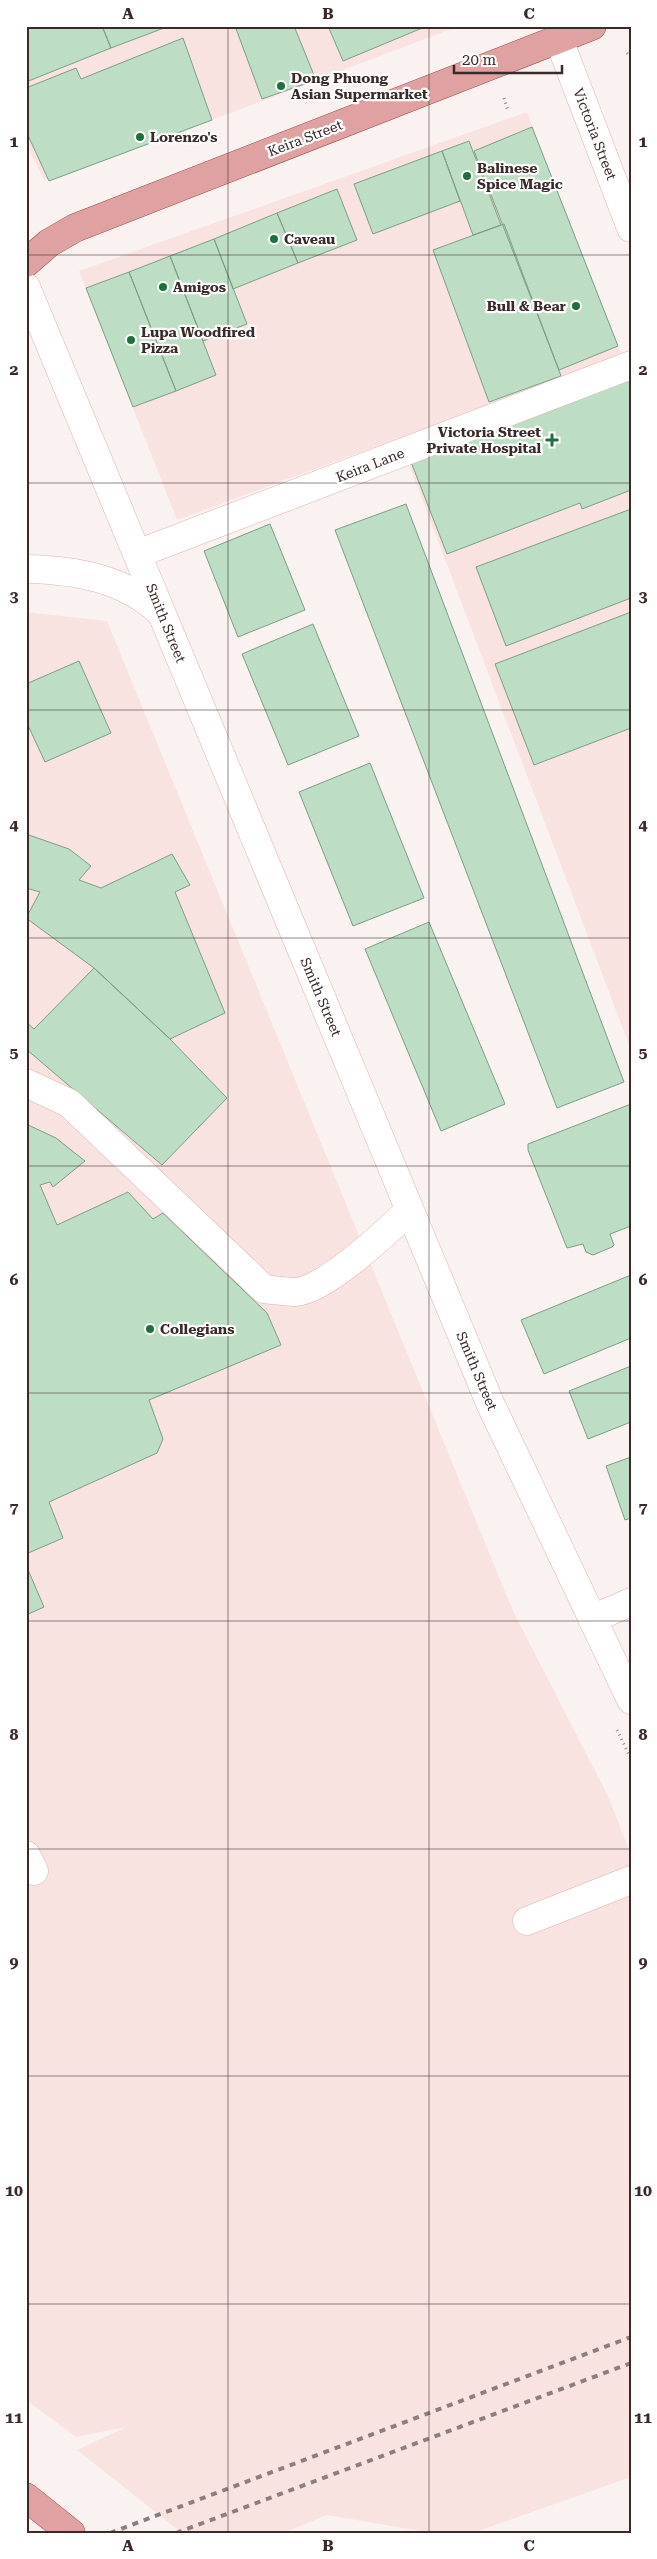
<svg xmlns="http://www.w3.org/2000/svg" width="657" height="2559" viewBox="0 0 657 2559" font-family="'Roboto Serif',serif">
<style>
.built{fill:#f8e3e1}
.building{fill:#bdddc4;stroke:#7e9d86}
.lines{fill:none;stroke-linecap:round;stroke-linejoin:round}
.minor-casing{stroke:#dcb3b1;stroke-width:29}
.major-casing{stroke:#974f4e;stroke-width:29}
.path{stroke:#948786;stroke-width:3;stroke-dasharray:1 4;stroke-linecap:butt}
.minor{stroke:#fff;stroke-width:28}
.major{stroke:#dfa1a1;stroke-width:28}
.rail{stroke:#8b7f7e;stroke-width:4;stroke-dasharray:6 6;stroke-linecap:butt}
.grid{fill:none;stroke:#3a2a29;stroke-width:1;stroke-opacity:0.55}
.poi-dot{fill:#206e3d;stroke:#fff;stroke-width:2}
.labels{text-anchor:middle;stroke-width:4.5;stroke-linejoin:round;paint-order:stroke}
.poi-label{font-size:14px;font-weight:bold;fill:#3a2a29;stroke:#fff;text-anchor:start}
.street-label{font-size:14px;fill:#3a2a29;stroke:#fff}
.neatline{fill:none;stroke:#3a2a29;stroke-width:2}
.grid-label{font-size:16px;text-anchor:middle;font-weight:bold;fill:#3a2a29}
</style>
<rect width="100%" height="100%" fill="#faf2f1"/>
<path class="built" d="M 26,26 L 459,26 L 212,120 L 44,180 L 26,144 Z
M 527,112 L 631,379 L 631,1050 L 399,438 L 177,520 L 79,271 Z
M 26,612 L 107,621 L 513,1611 L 609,1798 L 631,1855 L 631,2477 L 473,2533 L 432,2533 L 327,2515 L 283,2533 L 182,2533 L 77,2450 L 126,2427 L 76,2437 L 26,2400 Z"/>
<path class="building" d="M 26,26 L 102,26 L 111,48 L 26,82 Z
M 102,26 L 164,26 L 164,28 L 111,48 Z
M 235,26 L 294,26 L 316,80 L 262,99 Z
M 328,26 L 427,26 L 343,61 Z
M 183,38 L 212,120 L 49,181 L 26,131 L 26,88 L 76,68 L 81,79 Z
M 532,127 L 618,346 L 559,370 L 474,151 Z
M 469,141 L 501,225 L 473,235 L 442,151 Z
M 442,151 L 460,201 L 373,234 L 354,184 Z
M 337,189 L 357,240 L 298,263 L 277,213 Z
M 277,213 L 298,263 L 233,289 L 214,239 Z
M 504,224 L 561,376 L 489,402 L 433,250 Z
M 214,239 L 247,324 L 203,341 L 170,256 Z
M 170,256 L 216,375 L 176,391 L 129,272 Z
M 129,272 L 176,391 L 133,407 L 86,288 Z
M 628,378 L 631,385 L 631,490 L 582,509 L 580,503 L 447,554 L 411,462 Z
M 406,504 L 624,1082 L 557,1108 L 335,530 Z
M 631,509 L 631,598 L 506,646 L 476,567 Z
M 270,524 L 305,610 L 238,637 L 204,551 Z
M 631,612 L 631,728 L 534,765 L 495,664 Z
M 313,624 L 359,736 L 288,765 L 242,654 Z
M 79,661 L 111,733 L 45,762 L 26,721 L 26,684 Z
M 370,763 L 424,898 L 353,926 L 299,792 Z
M 26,834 L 69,849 L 91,866 L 79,880 L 101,888 L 172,854 L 190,885 L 175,892 L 225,1013 L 170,1039 L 94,968 L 26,918 L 40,892 L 26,888 Z
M 429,922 L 505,1104 L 441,1131 L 365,949 Z
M 94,968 L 170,1039 L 227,1098 L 162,1165 L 26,1049 L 26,1022 L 34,1029 Z
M 631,1104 L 631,1226 L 610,1234 L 614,1245 L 612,1247 L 593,1255 L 586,1252 L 583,1244 L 567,1248 L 528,1150 L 528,1144 Z
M 26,1124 L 56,1138 L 85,1161 L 53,1187 L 50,1182 L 40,1185 L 57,1225 L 128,1192 L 153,1219 L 163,1213 L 267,1313 L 281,1345 L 149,1400 L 163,1439 L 157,1453 L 49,1502 L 63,1538 L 26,1554 Z
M 631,1275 L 631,1338 L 544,1374 L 521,1320 Z
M 631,1366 L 631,1422 L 588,1439 L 569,1391 Z
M 631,1457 L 631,1518 L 625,1520 L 606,1466 Z
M 26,1565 L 44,1607 L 26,1615 Z"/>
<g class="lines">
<defs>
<path id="minor" d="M 559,40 L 631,228
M 26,287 L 490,1403 L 631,1700
M 137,554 L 631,365
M 26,569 C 75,570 125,578 162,614
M 26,1083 L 69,1103 L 264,1289 C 274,1290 285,1292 295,1292 C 324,1291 388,1231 409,1210
M 592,1619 L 631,1602
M 26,1855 L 34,1871
M 527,1921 L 631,1880"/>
<path id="major" d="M 26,263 L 49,243 L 75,228 L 592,26
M 26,2497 L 71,2533"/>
</defs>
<use href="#minor" class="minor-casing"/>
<use href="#major" class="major-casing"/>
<path class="path" d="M 627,53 L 631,58
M 504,98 L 508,111
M 617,1730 L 631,1759"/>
<use href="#minor" class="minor"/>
<use href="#major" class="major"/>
<path class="rail" d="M 110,2533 L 631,2337
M 176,2533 L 631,2363"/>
</g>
<path class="grid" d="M 228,26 L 228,2533M 429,26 L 429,2533M 26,255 L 631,255M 26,483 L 631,483M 26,710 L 631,710M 26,938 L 631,938M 26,1166 L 631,1166M 26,1393 L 631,1393M 26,1621 L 631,1621M 26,1849 L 631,1849M 26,2076 L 631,2076M 26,2304 L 631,2304"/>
<g class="poi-dot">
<circle cx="281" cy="86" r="5"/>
<circle cx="140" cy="137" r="5"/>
<circle cx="467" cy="176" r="5"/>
<circle cx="274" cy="239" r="5"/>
<circle cx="163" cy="287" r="5"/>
<circle cx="576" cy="306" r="5"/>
<circle cx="131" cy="340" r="5"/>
<path d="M549.5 432.5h5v5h5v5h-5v5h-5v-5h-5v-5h5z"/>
<circle cx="150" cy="1329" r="5"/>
</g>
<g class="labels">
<g class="poi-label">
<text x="291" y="83">Dong Phuong<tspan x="291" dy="16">Asian Supermarket</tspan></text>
<text x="150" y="142">Lorenzo's</text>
<text x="477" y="173">Balinese<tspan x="477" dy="16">Spice Magic</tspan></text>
<text x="284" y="244">Caveau</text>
<text x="173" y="292">Amigos</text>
<text x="566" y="311" text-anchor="end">Bull &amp; Bear</text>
<text x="141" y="337">Lupa Woodfired<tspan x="141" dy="16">Pizza</tspan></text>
<text x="541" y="437" text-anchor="end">Victoria Street<tspan x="541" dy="16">Private Hospital</tspan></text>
<text x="160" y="1334">Collegians</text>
</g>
<g class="street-label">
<text transform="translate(595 134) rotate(69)" y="5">Victoria Street</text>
<text transform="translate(305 138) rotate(-21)" y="5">Keira Street</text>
<text transform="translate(370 465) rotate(-21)" y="5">Keira Lane</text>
<text transform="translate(166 623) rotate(68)" y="5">Smith Street</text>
<text transform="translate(321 997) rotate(67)" y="5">Smith Street</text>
<text transform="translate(477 1371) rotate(67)" y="5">Smith Street</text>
</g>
</g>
<rect width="657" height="2559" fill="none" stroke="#ffffff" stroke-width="55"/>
<path d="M454 65v8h108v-8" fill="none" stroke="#3a2a29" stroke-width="2.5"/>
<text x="462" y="65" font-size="15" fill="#3a2a29" stroke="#ffffff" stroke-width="4" paint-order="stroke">20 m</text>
<rect x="28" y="28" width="602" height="2504" class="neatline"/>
<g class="grid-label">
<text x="128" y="19">A</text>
<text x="328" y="19">B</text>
<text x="529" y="19">C</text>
<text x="14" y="147">1</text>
<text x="643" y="147">1</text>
<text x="14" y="375">2</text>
<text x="643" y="375">2</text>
<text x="14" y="602">3</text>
<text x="643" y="602">3</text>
<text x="14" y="830">4</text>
<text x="643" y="830">4</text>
<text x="14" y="1058">5</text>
<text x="643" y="1058">5</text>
<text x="14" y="1285">6</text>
<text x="643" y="1285">6</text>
<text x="14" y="1513">7</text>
<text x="643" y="1513">7</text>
<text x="14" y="1740">8</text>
<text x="643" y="1740">8</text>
<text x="14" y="1968">9</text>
<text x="643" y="1968">9</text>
<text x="14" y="2196">10</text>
<text x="643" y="2196">10</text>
<text x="14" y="2423">11</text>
<text x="643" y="2423">11</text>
<text x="128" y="2551">A</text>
<text x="328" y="2551">B</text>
<text x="529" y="2551">C</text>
</g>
</svg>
